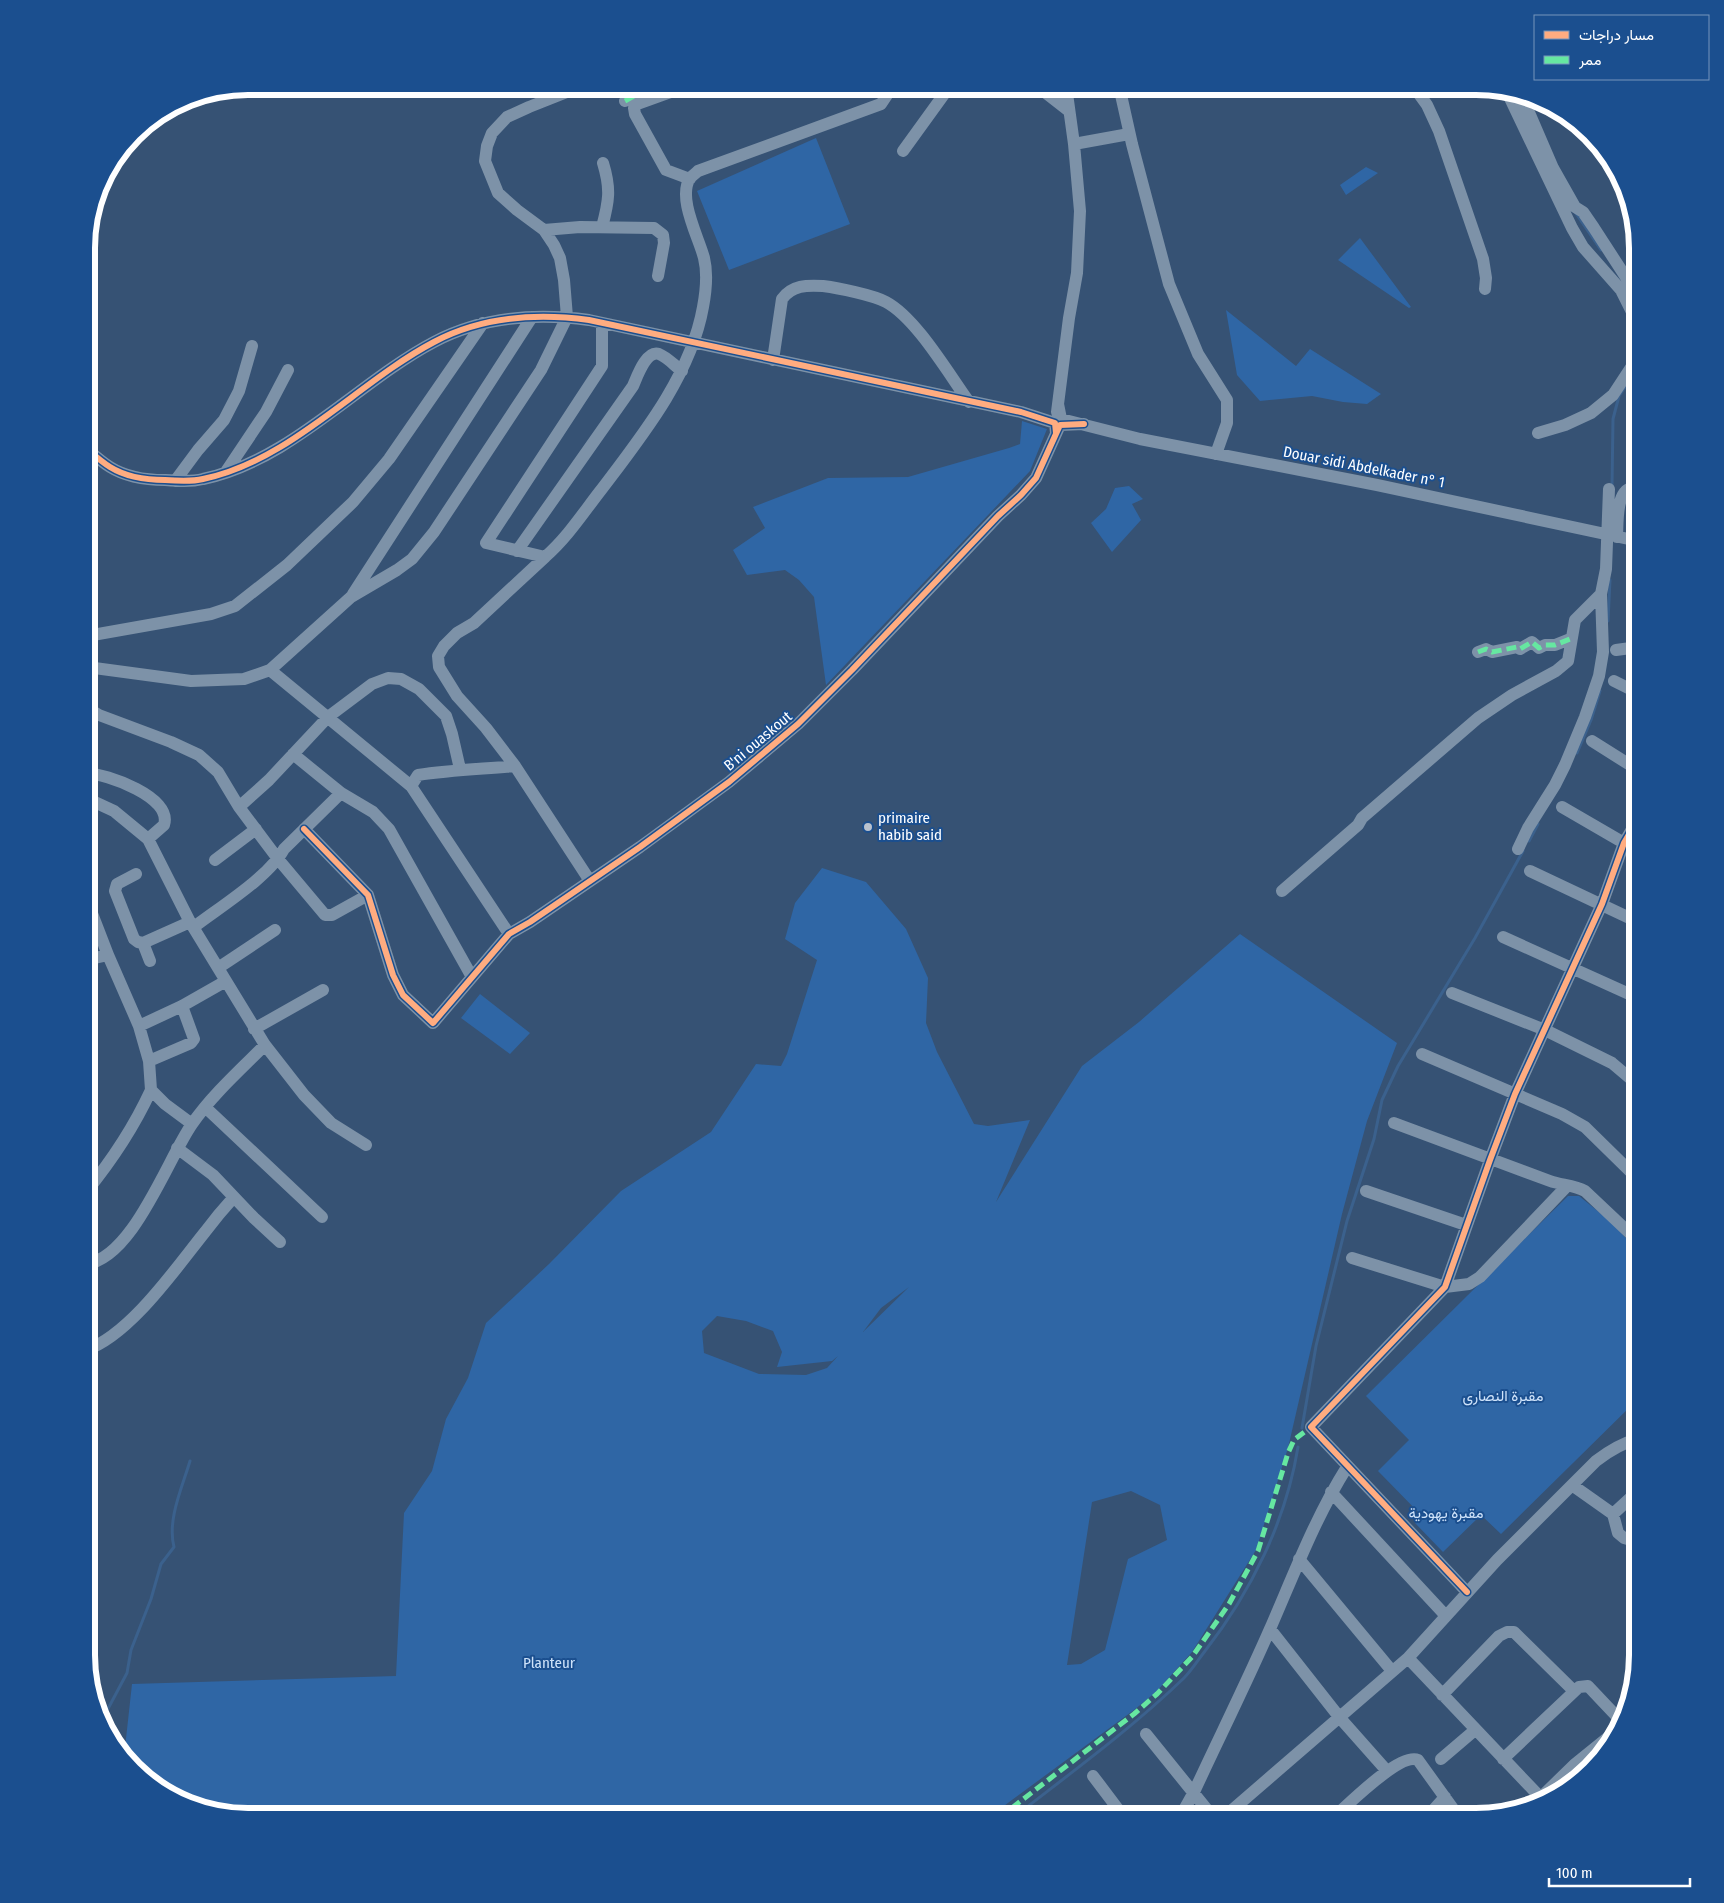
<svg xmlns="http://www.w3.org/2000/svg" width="1724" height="1903" viewBox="0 0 1724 1903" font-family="'Fira Sans Condensed',Vazirmatn,sans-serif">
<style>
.green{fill:#2f66a5;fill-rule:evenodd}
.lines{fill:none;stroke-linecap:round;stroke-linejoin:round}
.stream{stroke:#3b618d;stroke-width:3}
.minor{stroke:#7d92a8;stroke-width:12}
.quiet{stroke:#66e7a1;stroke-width:5;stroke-dasharray:10 5;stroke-linecap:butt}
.cycleway-casing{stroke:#1b4f8f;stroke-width:9}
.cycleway{stroke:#ffac80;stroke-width:6}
.poi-dot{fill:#b9c2ce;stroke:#1b4f8f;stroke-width:2}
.labels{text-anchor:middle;stroke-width:4;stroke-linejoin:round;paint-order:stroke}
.street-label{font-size:15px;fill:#fff;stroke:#1b4f8f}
.poi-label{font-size:15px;fill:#fff;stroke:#1b4f8f;text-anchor:start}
.park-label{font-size:15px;fill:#cfe3fa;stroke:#1b4f8f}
.rim{fill:none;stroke:#fff;stroke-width:6}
</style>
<rect width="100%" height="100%" fill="#365274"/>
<path class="green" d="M 816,138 L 850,224 L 729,270 L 697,191 Z
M 1366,167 L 1378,173 L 1346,195 L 1340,185 Z
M 1360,238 L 1411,307 L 1409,308 L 1338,260 Z
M 1226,310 L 1296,366 L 1310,349 L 1381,394 L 1367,404 L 1343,402 L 1312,396 L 1260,401 L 1237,375 Z
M 1022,421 L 1047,429 L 1030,471 L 826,685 L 814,597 L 799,580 L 785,570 L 747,575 L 733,550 L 765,528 L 753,507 L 828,478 L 908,477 L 1009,448 L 1020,444 Z
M 1129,486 L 1143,499 L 1132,504 L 1141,520 L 1112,552 L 1091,523 L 1106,509 L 1115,488 Z
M 822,868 L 866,882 L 906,929 L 928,978 L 926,1023 L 937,1052 L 974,1124 L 988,1126 L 1030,1120 L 996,1202 L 1082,1066 L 1139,1022 L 1240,934 L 1397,1043 L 1367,1121 L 1342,1214 L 1288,1448 L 1256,1550 L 1192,1652 L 1156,1692 L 1134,1710 L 989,1817 L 248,1817 L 176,1800 L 124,1757 L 132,1684 L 396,1676 L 404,1513 L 432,1471 L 446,1419 L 468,1378 L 486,1323 L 549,1264 L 621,1191 L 711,1132 L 756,1064 L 781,1066 L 787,1054 L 817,960 L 785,939 L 795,903 ZM 909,1287 L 863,1332 L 881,1308 ZM 717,1316 L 746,1321 L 773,1331 L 782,1352 L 777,1367 L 832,1361 L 838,1356 L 827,1368 L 806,1375 L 759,1374 L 704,1353 L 702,1331 ZM 1131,1491 L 1160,1505 L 1167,1540 L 1128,1559 L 1105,1650 L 1081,1664 L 1067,1665 L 1092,1502 Z
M 480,994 L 530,1033 L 510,1054 L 461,1018 Z
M 1568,1196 L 1579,1196 L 1610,1221 L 1638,1251 L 1638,1399 L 1501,1534 L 1481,1515 L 1443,1552 L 1415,1523 L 1422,1516 L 1378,1471 L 1409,1440 L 1366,1396 Z"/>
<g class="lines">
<path class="stream" d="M 1575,212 L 1601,250
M 1634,301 L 1638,308
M 1612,486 L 1613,419 L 1619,396 L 1625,387
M 1608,621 L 1610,580
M 1577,753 L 1591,720 L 1600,691
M 1529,841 L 1538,824
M 1302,1428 L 1316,1346 L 1347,1221 L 1374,1139 L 1382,1100 L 1398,1066 L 1475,938 L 1523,851
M 102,1720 L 127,1673 L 131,1650 L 151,1599 L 161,1564 L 174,1547 C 167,1520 182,1488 190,1461
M 1014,1817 C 1072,1772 1131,1729 1184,1678 C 1192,1670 1198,1660 1205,1651 C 1251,1592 1286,1521 1298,1447"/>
<path class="minor" d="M 687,86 L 637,104 L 634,108 L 635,114 L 666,170 L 690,179
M 1037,86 L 1069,111
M 1119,86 L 1132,144 L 1169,284 L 1198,354 L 1227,400 L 1227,423 L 1216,454
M 1414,87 L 1427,105 L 1439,131 L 1483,259 L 1486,278 L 1485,289
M 1507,92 L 1572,228 L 1583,247 L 1621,290 L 1633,314 L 1638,338
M 1522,96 L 1553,168 L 1575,207 L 1583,212 L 1594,228 L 1629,282 L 1638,298
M 625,101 L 652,86
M 1074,144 L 1129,134
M 903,151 L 950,86
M 602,227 C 609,201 611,189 603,163
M 544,230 L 580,227 L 654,228 L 663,235 L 664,243 L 658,276
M 602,324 L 602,366 L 486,543 L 545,557 C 567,538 583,513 601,490 C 642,436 691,375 703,307 C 706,291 708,274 704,258 C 699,238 677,198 690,178 C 692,176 696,173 698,171 L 881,104 L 893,86
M 773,360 L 782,299 C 792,285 807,285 823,286 C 838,288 873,295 886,302 C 916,318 948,373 969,402
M 1058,404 L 1061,419 L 1140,439 L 1377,485 L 1638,541
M 1057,412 L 1069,318 L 1077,273 L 1080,211 L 1074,144 L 1066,86
M 1538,433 L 1565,425 L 1591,413 L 1613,395 L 1634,363 L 1638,339
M 87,449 C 94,455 102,462 110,467 C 126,477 148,480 165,480 C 178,481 191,482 203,479 C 290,461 358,382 434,342 C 481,317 536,313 589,320 L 1021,412 L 1055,423 L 1056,433
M 225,473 L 266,412 L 288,370
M 175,481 L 198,450 L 224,420 L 239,391 L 252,346
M 1617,537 C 1618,522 1615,484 1638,488
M 517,551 L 633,386 C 637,377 646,350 659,354 C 667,357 675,366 682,371
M 353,594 L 532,317
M 87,636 L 211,614 L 235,606 L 287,565 L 353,502 L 389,459 L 483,323
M 1616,650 L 1638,647
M 1478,652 L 1486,649 L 1492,652 L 1517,647 L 1520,649 L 1532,642 L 1539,648 L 1545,645 L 1555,645 L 1570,639
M 87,667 L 191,681 L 244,679 L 270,670 L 351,597 L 397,570 L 412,559 L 434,532 L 541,370 L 567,317 L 564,280 L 560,258 L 554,245 L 544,230 L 517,210 L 498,193 L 485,161 L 487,146 L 492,133 L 507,117 L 529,107 L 582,86
M 270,670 L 411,786 L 509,934
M 1614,681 L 1638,693
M 86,707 L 99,715 L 171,742 L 199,755 L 218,772 L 239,807 L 278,859 L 325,915 L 332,915 L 368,895
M 1592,741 L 1638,770
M 293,754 L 341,793 L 373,812 L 389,829 L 472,977
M 515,766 L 486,728 L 457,696 L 439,667 L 438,656 L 444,646 L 457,633 L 474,623 L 545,557
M 86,773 C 107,774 173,797 164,825 L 148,839
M 411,786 L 418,775 C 450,770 482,769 515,766 L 590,881
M 86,798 L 114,811 L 148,839 L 190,922 L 265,1045 L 304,1095 L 331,1123 L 366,1145
M 239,807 L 269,780 L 328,717 L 372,684 L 388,678 L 401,679 L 419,689 L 446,716 L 452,734 L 460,769
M 1562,807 L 1624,843
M 304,829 L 368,895 L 393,975 L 403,995 L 433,1023 L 509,934 L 530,922 L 640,847 L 729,782 L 798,724 L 852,670 L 998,516 L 1021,495 L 1036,478 L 1060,425 L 1084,424
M 1518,849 L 1528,828 L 1555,785 L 1565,765 L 1585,717 L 1599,676 L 1603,652 L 1601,594 L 1606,569 L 1609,489
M 215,860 L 256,829
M 1530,871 L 1638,922
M 1634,871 L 1638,873
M 136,874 L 117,884 L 115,891 L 134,939 L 138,942 L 143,943 L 190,922
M 1282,891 L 1358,825 L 1362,818 L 1478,718 L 1512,695 L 1556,671 L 1568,661 L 1575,620 L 1601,594
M 86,898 L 108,955 L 139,1026 L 149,1061 L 151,1090 L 165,1104 L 192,1124
M 194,927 C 220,907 269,877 284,849 L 341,793
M 1503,937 L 1638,998
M 143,943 L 150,961
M 86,960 L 108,955
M 218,968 L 275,930
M 1452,993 L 1545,1030 L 1612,1063 L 1638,1085
M 139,1026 L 182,1006 L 226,981
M 254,1029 L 323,990
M 1422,1054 L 1562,1114 L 1585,1127 L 1638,1179
M 149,1061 L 191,1043 L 194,1039 L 182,1006
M 205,1107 L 322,1217
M 1394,1123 L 1550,1181 C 1561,1185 1574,1185 1585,1191 L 1638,1241
M 177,1148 L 213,1175 L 254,1218 L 280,1242
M 1366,1191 L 1466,1225
M 86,1192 C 113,1159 133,1129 151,1090
M 1352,1258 L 1445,1287 L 1469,1284 L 1480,1277 L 1566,1187
M 86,1264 C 133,1258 167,1160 192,1124 C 212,1095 240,1070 265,1045
M 86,1350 C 130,1335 176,1268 205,1232 C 214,1220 224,1208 234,1197
M 1572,1485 L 1613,1514 L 1618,1533 L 1624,1538 L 1638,1542
M 1331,1492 L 1446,1616
M 1613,1514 L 1638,1491
M 1299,1559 L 1392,1671
M 1467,1592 L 1311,1427 L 1445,1287 L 1490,1160 L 1515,1094 L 1602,904 L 1624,843 L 1638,819
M 1270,1629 L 1340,1718 L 1387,1771
M 1408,1658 L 1540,1797
M 1442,1695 L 1499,1636 L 1507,1632 L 1514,1632 L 1574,1691
M 1146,1734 L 1213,1817
M 1441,1759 L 1475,1730
M 1503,1759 L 1579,1687 L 1588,1686 L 1622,1722
M 1093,1776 L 1124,1817
M 1532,1806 L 1574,1765 L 1621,1727
M 1180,1817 L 1194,1792 C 1219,1738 1246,1684 1270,1629 C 1294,1574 1315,1518 1347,1467
M 1224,1817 L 1408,1658 L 1497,1560 L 1596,1461 C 1609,1451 1622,1443 1638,1439
M 1334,1817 C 1349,1804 1400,1752 1418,1760 L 1459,1817
M 1427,1817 L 1445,1797"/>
<path class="quiet" d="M 625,101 L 652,86
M 1478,652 L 1486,649 L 1492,652 L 1517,647 L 1520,649 L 1532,642 L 1539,648 L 1545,645 L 1555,645 L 1570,639
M 1000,1817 L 1134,1714 L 1157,1694 L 1192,1657 L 1229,1604 L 1258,1551 L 1288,1453 L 1294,1440 L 1311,1427"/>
<defs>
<path id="cycleway" d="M 87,449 C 94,455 102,462 110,467 C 126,477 148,480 165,480 C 178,481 191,482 203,479 C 290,461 358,382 434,342 C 481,317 536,313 589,320 L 1021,412 L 1055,423 L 1056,433
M 304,829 L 368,895 L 393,975 L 403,995 L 433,1023 L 509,934 L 530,922 L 640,847 L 729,782 L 798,724 L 852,670 L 998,516 L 1021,495 L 1036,478 L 1060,425 L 1084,424
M 1467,1592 L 1311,1427 L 1445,1287 L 1490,1160 L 1515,1094 L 1602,904 L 1624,843 L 1638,819"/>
</defs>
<use href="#cycleway" class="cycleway-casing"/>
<use href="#cycleway" class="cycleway"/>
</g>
<circle class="poi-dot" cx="868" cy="827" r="5"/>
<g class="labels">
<g class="street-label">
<text transform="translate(1364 467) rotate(11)" y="5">Douar sidi Abdelkader n° 1</text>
<text transform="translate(758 741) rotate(-40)" y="5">B'ni ouaskout</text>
</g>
<g class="poi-label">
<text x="878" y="823">primaire<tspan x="878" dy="17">habib said</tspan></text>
</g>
<g class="park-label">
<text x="1503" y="1401">مقبرة النصارى</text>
<text x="1446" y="1518">مقبرة يهودية</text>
<text x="549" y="1668">Planteur</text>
</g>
</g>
<path d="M0 0H1724V1903H0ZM248 95H1476A153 153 0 0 1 1629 248V1655A153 153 0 0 1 1476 1808H248A153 153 0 0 1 95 1655V248A153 153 0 0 1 248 95Z" fill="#1b4f8f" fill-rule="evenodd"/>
<path class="rim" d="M248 95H1476A153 153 0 0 1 1629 248V1655A153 153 0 0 1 1476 1808H248A153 153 0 0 1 95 1655V248A153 153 0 0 1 248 95Z"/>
<rect x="1534" y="15" width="175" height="65" fill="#1b4f8f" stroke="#7695bc"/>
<rect x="1544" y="31" width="25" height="8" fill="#ffac80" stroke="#7695bc"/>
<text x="1579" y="40" font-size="15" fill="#ffffff">مسار دراجات</text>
<rect x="1544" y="56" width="25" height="8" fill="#66e7a1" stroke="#7695bc"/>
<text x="1579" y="65" font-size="15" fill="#ffffff">ممر</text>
<path d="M1549 1878v8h141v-8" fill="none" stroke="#ffffff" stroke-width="2.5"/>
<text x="1556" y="1878" font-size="15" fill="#ffffff" stroke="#1b4f8f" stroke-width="4" paint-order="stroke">100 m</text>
</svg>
